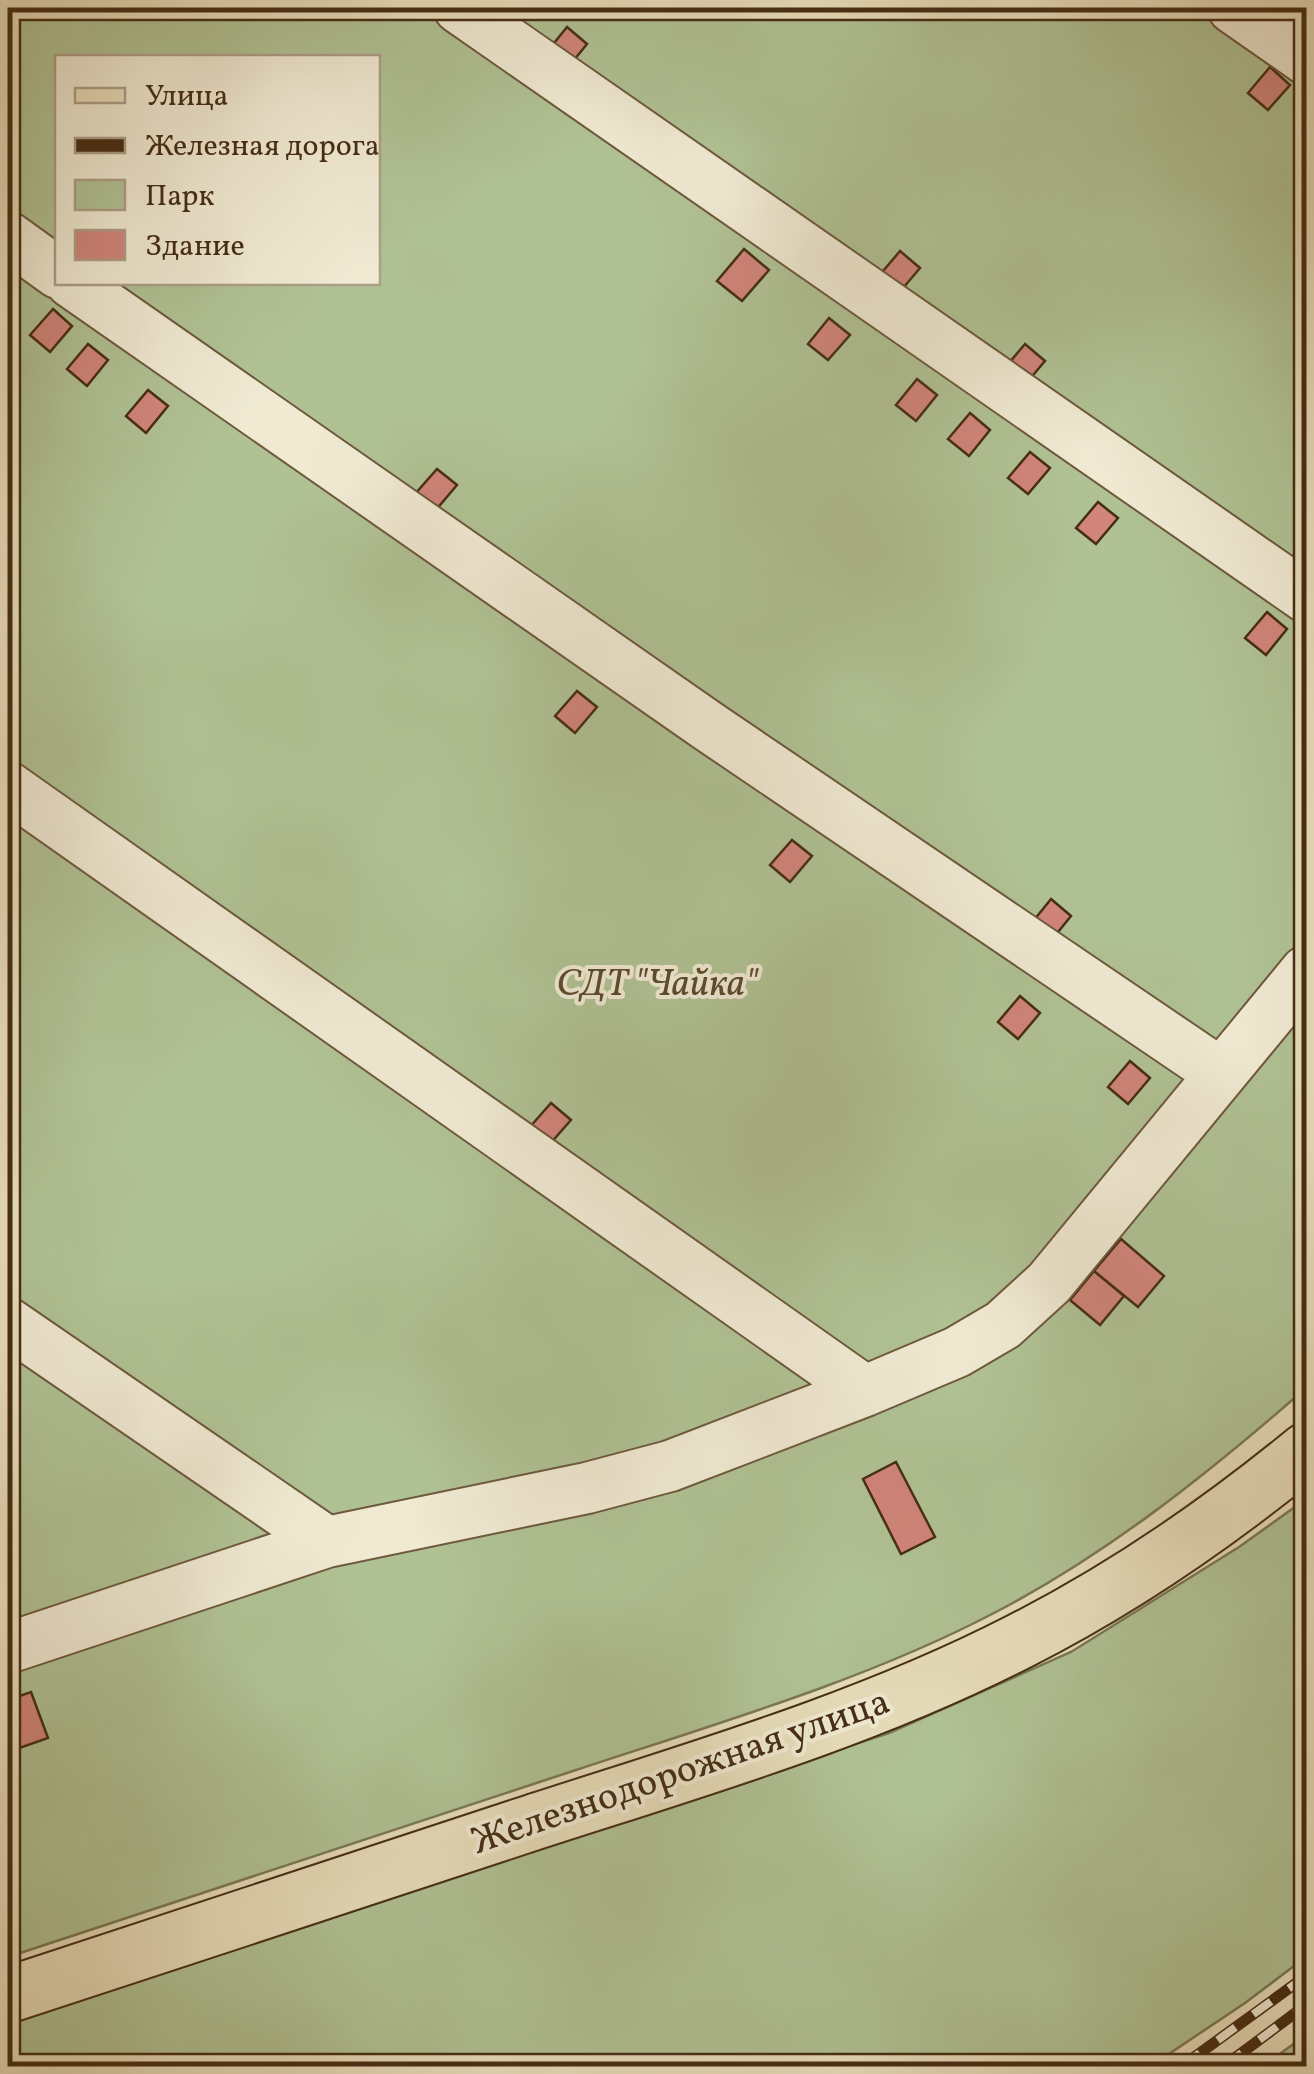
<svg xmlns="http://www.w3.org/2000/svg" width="1314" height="2074" viewBox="0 0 1314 2074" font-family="Vollkorn,serif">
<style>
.green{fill:#b0c294;stroke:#7a7854;stroke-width:2.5;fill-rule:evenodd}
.building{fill:#d1857b;stroke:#452d14;stroke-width:2.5}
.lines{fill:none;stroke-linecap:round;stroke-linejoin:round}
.minor-casing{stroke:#6e593e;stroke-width:54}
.major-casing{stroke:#452d14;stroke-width:59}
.minor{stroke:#f0ead3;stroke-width:50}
.major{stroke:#e8debb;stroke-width:55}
.rail-casing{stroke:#452d14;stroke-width:11}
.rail{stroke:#f0ead3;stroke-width:8;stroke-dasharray:22;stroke-linecap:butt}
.labels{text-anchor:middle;stroke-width:8;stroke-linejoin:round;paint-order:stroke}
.park-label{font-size:38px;font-style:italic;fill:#5a4b2e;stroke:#f0ead3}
.street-label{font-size:38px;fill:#452d14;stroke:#f0ead3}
</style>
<rect width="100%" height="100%" fill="#e8debb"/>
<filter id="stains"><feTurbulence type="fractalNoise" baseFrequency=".002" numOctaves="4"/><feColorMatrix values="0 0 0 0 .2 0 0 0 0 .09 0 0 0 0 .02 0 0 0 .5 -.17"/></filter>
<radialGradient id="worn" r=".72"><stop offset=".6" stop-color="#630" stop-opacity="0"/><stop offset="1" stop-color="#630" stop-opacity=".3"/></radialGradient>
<path class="green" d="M 8,8 L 1306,8 L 1306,1388 C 1210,1472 1108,1554 994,1613 C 864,1681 715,1724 576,1770 C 386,1833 197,1895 8,1957 ZM 58,58 L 378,58 L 378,282 L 58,282 Z
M 1306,1499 L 1306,1957 L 1245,2003 L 1151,2066 L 8,2066 L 8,2021 L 889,1733 L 1071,1652 L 1239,1547 Z
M 1306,2035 L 1306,2066 L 1263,2066 Z"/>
<path class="building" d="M 567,27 L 587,44 L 566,70 L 546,53 Z
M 1270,67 L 1290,85 L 1268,110 L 1248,93 Z
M 744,249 L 769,270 L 742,301 L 717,281 Z
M 900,251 L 920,268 L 898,294 L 878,277 Z
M 53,309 L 72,326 L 50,352 L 30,335 Z
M 829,318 L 850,335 L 828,360 L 808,344 Z
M 88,344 L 108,360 L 87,386 L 67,369 Z
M 1025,344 L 1045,361 L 1023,387 L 1003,370 Z
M 917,379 L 937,395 L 916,421 L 896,405 Z
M 148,390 L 168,406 L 146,433 L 126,416 Z
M 970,413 L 990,430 L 969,456 L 948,439 Z
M 1030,452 L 1050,468 L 1028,494 L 1008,478 Z
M 437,469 L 457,485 L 435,511 L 415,494 Z
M 1098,502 L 1118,518 L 1096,544 L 1076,528 Z
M 1267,612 L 1287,629 L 1266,655 L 1245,638 Z
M 577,691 L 597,707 L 575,733 L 555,716 Z
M 792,840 L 812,856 L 790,882 L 770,865 Z
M 1051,899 L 1071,916 L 1050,942 L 1030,925 Z
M 1020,996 L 1040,1013 L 1018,1039 L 998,1022 Z
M 1130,1061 L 1150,1078 L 1128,1104 L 1108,1087 Z
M 551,1103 L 571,1120 L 549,1145 L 529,1128 Z
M 1121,1239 L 1164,1276 L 1138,1307 L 1094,1271 Z
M 1094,1271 L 1124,1296 L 1100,1325 L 1070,1300 Z
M 896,1462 L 935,1537 L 901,1554 L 863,1479 Z
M 31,1692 L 48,1738 L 8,1752 L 8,1700 Z"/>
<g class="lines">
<defs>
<path id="minor" d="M 459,8 L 1306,597
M 1233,8 L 1306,59
M 8,237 L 58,273
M 71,282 L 708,726 L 1220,1073
M 8,787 L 865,1391
M 8,1323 L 327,1542
M 8,1648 L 327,1542 L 587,1488 L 670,1466 L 865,1391 L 957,1352 L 1003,1325 L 1049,1283 L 1306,971"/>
<path id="major" d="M 8,1995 C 182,1938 356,1881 531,1823 C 694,1770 864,1721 1018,1642 C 1121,1590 1217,1524 1306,1451"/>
</defs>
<use href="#minor" class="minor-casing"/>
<use href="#major" class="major-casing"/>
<use href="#minor" class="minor"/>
<use href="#major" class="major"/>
<defs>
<path id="rail" d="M 1182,2066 L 1306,1976
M 1224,2066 L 1306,2005"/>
</defs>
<use href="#rail" class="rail-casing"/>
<use href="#rail" class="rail"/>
</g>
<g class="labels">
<g class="park-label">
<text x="657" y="995">СДТ "Чайка"</text>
</g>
<g class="street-label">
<text transform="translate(680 1770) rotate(-19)" y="13">Железнодорожная улица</text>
</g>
</g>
<rect width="1314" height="2074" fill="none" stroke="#e8debb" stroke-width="40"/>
<rect x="10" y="10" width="1294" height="2054" fill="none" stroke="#452d14" stroke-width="5"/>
<rect x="20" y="20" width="1274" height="2034" fill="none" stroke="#452d14" stroke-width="2.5"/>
<rect x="55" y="55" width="325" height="230" fill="#f0ead3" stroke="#ac9e87" stroke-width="2.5"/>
<rect x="75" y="88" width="50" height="15" fill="#e8debb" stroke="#ac9e87" stroke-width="2.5"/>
<text x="145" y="105" font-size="30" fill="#452d14">Улица</text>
<rect x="75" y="138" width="50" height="15" fill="#452d14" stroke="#ac9e87" stroke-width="2.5"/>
<text x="145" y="155" font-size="30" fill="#452d14">Железная дорога</text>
<rect x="75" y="180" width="50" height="30" fill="#b0c294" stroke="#ac9e87" stroke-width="2.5"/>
<text x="145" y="205" font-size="30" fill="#452d14">Парк</text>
<rect x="75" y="230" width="50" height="30" fill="#d1857b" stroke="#ac9e87" stroke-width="2.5"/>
<text x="145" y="255" font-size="30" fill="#452d14">Здание</text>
<rect width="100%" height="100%" filter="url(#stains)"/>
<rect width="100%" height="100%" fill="url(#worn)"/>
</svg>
